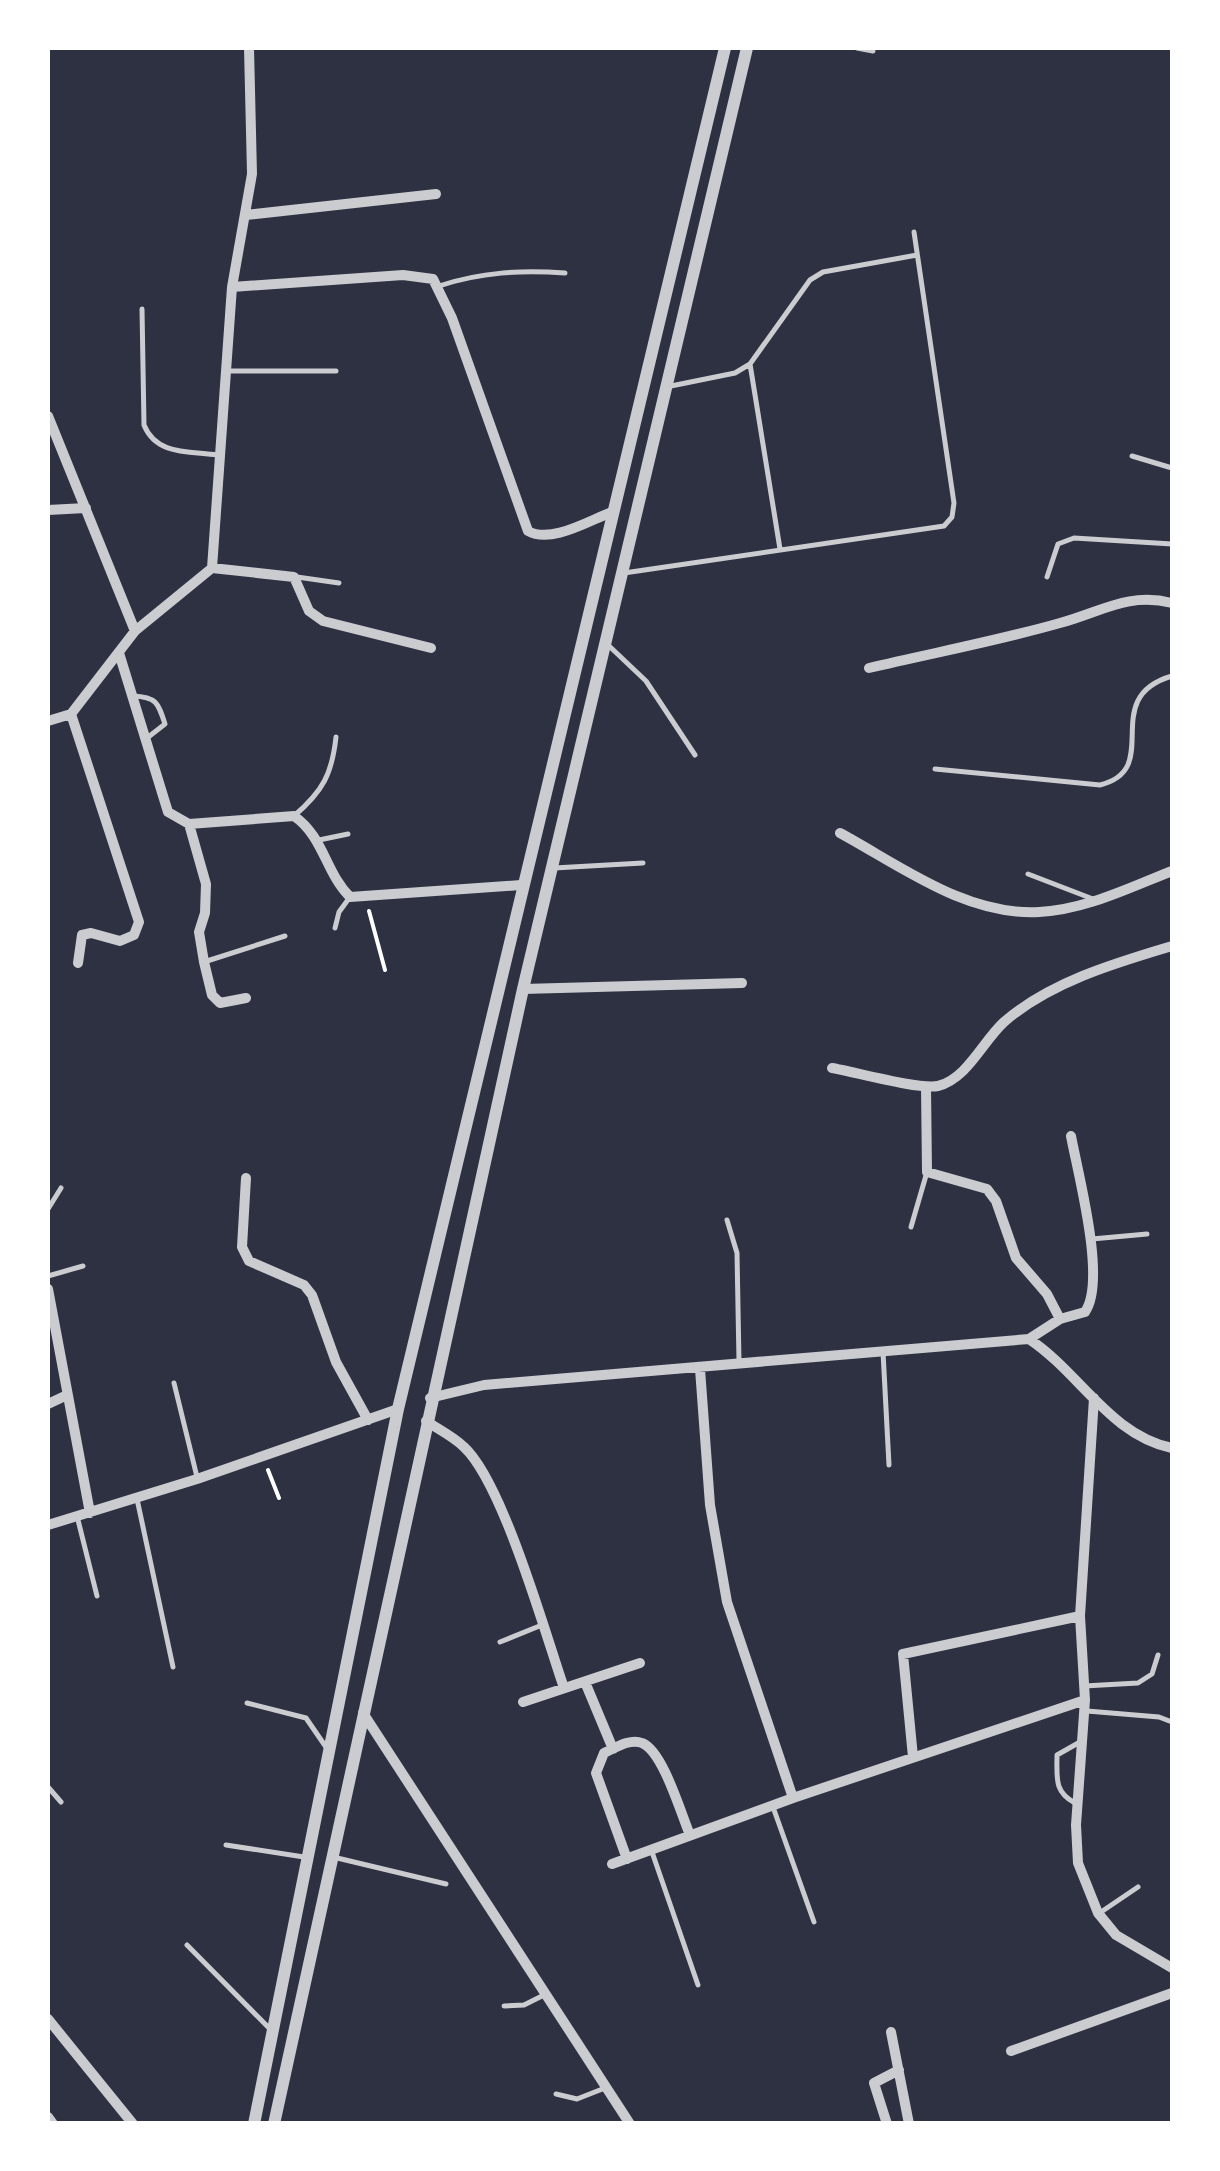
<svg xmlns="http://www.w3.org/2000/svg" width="1220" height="2171" viewBox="0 0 1220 2171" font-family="Karla,sans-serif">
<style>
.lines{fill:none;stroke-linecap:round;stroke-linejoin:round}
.path{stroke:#fff;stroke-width:4}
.service{stroke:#caccd0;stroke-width:5}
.minor{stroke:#caccd0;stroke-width:10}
.tertiary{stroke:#caccd0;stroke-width:12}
</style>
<rect width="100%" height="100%" fill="#2d3142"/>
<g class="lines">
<path class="path" d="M 369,911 L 385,970
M 268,1470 L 279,1498"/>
<path class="service" d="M 857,48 L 873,51
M 439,286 C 481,272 521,270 565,273
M 142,309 L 144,425 C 156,455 188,451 217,455
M 750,364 L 780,549
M 228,371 L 336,371
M 666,387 L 735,373 L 750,364 L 810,280 L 823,272 L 917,255
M 1132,456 L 1172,468
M 624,573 L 944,526 L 952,517 L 954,503 L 914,232
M 297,577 L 339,583
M 1047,577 L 1058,544 L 1074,538 L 1172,544
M 607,644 L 646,681 L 695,755
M 133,696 C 156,697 158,702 165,724 L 147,738
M 935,769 L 1100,785 C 1165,769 1097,698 1172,676
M 294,816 C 323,791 332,774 336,737
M 319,840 L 348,834
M 554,868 L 643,863
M 1028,874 L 1093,899
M 335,928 L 339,912 L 350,897
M 207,961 L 285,936
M 48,1209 L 61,1188
M 727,1220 L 737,1253 L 739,1361
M 911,1227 L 927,1172
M 1092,1239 L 1147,1234
M 48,1276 L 83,1266
M 883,1352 L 889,1465
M 174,1383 L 197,1477
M 137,1499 L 173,1667
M 77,1516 L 97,1596
M 500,1642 L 542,1625
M 1084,1686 L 1138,1683 L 1152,1674 L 1158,1655
M 247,1703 L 306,1718 L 328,1750
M 1087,1711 L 1159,1717 L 1172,1722
M 48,1787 L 61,1802
M 1075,1803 C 1054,1792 1057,1778 1057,1755 L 1080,1742
M 773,1807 L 814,1922
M 226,1845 L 304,1857
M 652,1852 L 698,1985
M 333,1857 L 446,1884
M 1101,1912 L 1138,1887
M 187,1945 L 269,2028
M 504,2006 L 524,2005 L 544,1995
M 556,2094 L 577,2099 L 605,2088"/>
<path class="minor" d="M 246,215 L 436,194
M 232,287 L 403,275 L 433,279 L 452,318 L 528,531 C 551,544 588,521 612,512
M 48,416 L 135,631
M 48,510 L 86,508
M 212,568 L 294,577 L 309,611 L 323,621 L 431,648
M 119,653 L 168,812 L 189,824 L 294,816 C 324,837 325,872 350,897 L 521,885
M 869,668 C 932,653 997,641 1060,623 C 1101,612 1128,592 1172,603
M 71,714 L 139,922 L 134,935 L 120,941 L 91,933 L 82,935 L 78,963
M 48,721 L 71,714 L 135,631 L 212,568 L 232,287 L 252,174 L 249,48
M 189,824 L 206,884 L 205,913 L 199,932 L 204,962 L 212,995 L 220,1003 L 246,998
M 840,833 C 901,866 966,916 1039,912 C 1085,910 1131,887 1172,871
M 523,989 L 742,983
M 832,1068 C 855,1072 920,1090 938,1086 C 967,1079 983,1041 1004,1022 C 1050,982 1115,963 1172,946
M 926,1087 L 927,1172 L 987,1189 L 996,1201 L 1016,1258 L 1047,1294 L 1060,1319
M 246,1178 L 242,1247 L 249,1261 L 304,1285 L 312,1295 L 336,1362 L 368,1420
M 48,1289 L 90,1513
M 1029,1339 L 1060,1319 L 1085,1312 C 1107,1281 1078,1174 1071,1136
M 700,1369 L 710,1505 L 727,1602 L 793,1798
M 430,1398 L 484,1385 L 1029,1339 C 1080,1373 1110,1435 1172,1448
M 1094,1398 L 1080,1616 L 1085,1700 L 1076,1825 L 1078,1863 L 1098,1913 L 1116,1935 L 1172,1968
M 48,1404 L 65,1396
M 426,1421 C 438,1429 454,1437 464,1447 C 503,1483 545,1633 564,1688
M 48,1525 L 197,1479 L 398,1409
M 585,1682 L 613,1749
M 523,1702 L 640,1663
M 363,1713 L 630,2124
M 913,1757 L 903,1654 L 1080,1616
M 627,1859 L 596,1773 L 604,1753 C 615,1748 630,1738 642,1743 C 663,1751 681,1814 690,1835
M 612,1864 L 793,1798 L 1085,1700
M 48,2019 L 133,2124
M 891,2032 L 909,2124
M 1011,2051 L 1172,1993
M 48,2117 L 53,2124
M 887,2124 L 874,2083 L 899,2070"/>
<path class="tertiary" d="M 254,2124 L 398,1409 L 725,48
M 274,2124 L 523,989 L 747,48"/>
</g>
<rect width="1220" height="2171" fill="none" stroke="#ffffff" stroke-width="100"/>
</svg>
